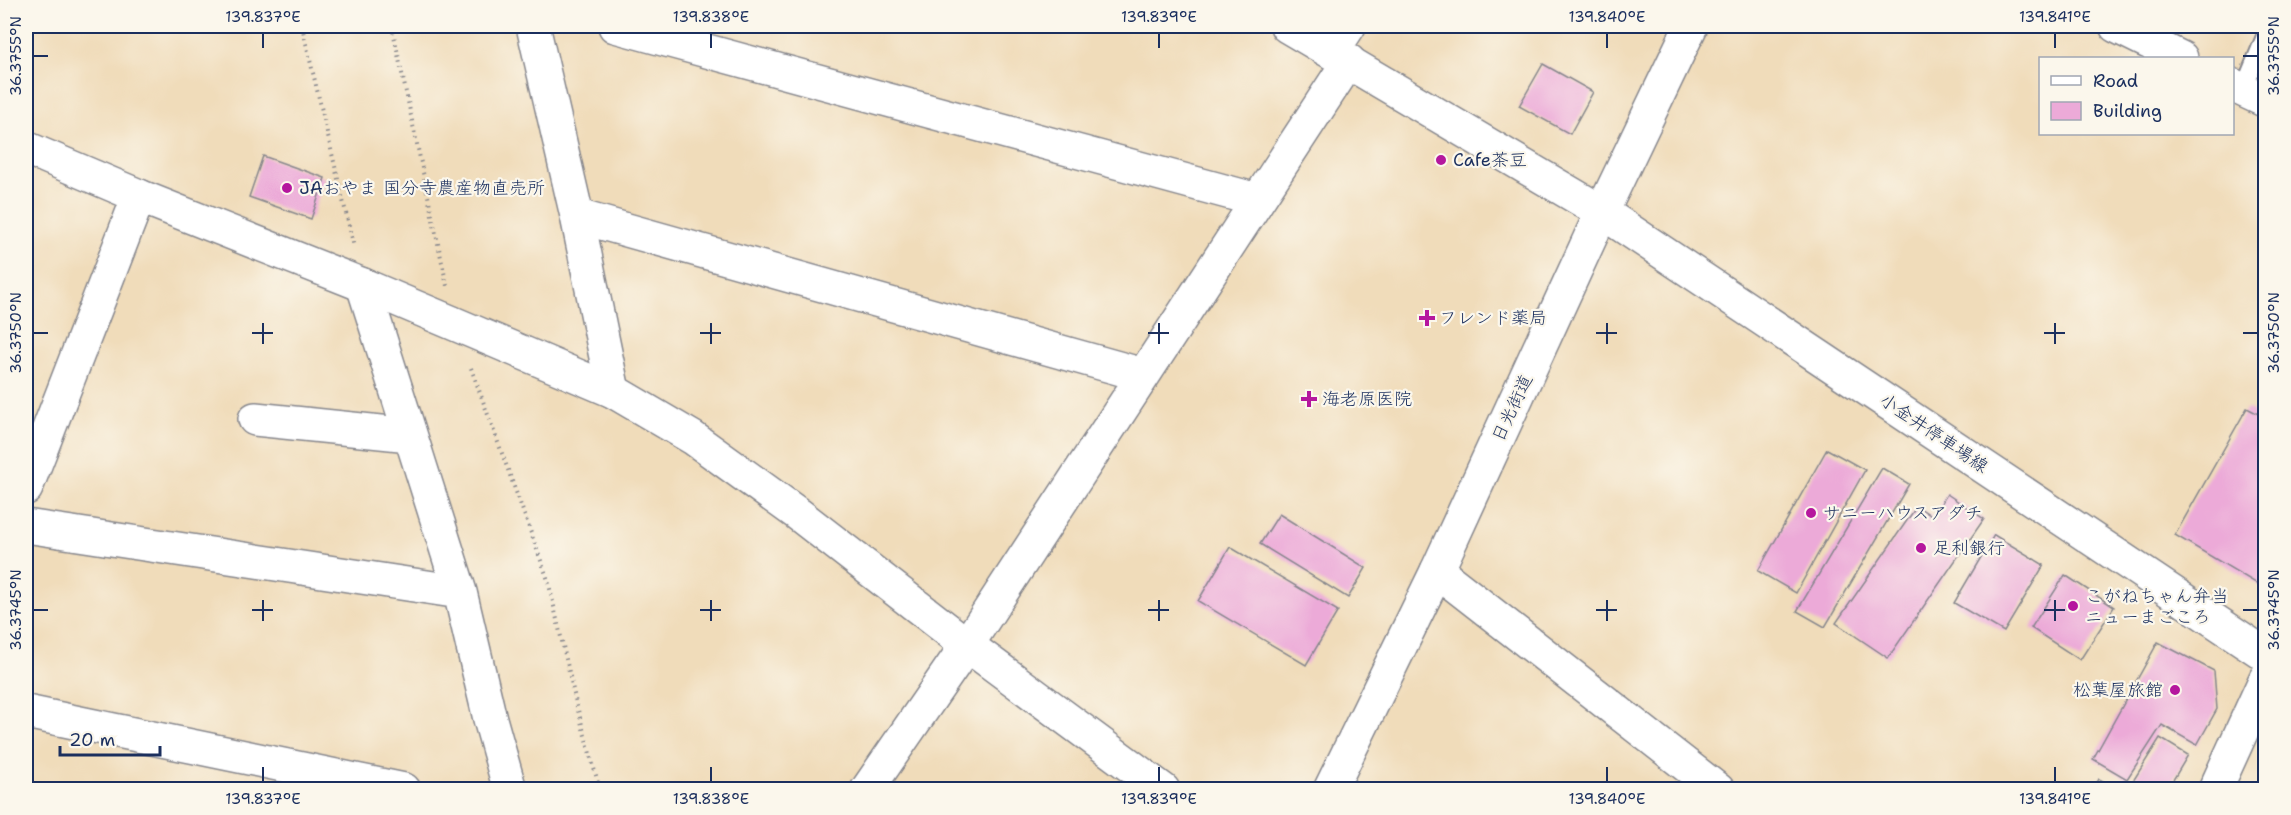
<svg xmlns="http://www.w3.org/2000/svg" width="2291" height="815" viewBox="0 0 2291 815" font-family="'Shantell Sans','Klee One',sans-serif">
<style>
.building{fill:#ecaad8}
.lines{fill:none;stroke-linecap:round;stroke-linejoin:round}
.lane-casing{stroke:#86868c;stroke-width:20}
.street-casing{stroke:#86868c;stroke-width:36}
.secondary-casing{stroke:#86868c;stroke-width:36}
.highway-casing{stroke:#86868c;stroke-width:36}
.path{stroke:#86868c;stroke-width:4;stroke-dasharray:1.5 4.5;stroke-linecap:butt}
.lane{stroke:#fff;stroke-width:16}
.street{stroke:#fff;stroke-width:33}
.secondary{stroke:#fff;stroke-width:33}
.highway{stroke:#fff;stroke-width:33}
.ticks{fill:none;stroke:#1b2f5e;stroke-width:2}
.poi-dot{fill:#b5179e;stroke:#fbf7ec;stroke-width:2}
.labels{text-anchor:middle;stroke-width:4.5;stroke-linejoin:round;paint-order:stroke}
.poi-label{font-size:18px;fill:#1b2f5e;stroke:#fbf7ec;text-anchor:start}
.street-label{font-size:18px;fill:#1b2f5e;stroke:#fbf7ec}
.neatline{fill:none;stroke:#1b2f5e;stroke-width:2}
.ticks-label{font-size:15px;text-anchor:middle;fill:#1b2f5e}
</style>
<rect width="100%" height="100%" fill="#fbf7ec"/>
<filter id="ink" filterUnits="userSpaceOnUse"><feTurbulence type="fractalNoise" baseFrequency=".0167" numOctaves="2"/><feDisplacementMap in="SourceGraphic" scale="12" xChannelSelector="R" yChannelSelector="G"/><feConvolveMatrix kernelMatrix="1 2 1 2 8 2 1 2 1" color-interpolation-filters="sRGB"/></filter>
<filter id="wash" filterUnits="userSpaceOnUse"><feTurbulence type="fractalNoise" baseFrequency=".008" numOctaves="4" result="noise"/><feDisplacementMap in="SourceGraphic" scale="24" xChannelSelector="R" yChannelSelector="G"/><feGaussianBlur stdDeviation="1.35" result="paint"/><feColorMatrix in="noise" values="0 0 0 0 0 0 0 0 0 0 0 0 0 0 0 0 0 1.4 0 .05"/><feComposite in="paint" operator="in"/></filter>
<g filter="url(#wash)">
<rect width="100%" height="100%" fill="#f0dcba"/>
<g id="blocks">
<path class="building" d="M 1543,64 L 1593,92 L 1570,134 L 1519,106 Z
M 263,156 L 325,178 L 311,219 L 249,197 Z
M 2247,408 L 2266,418 L 2264,588 L 2175,535 Z
M 1827,449 L 1865,470 L 1796,593 L 1758,571 Z
M 1882,468 L 1909,484 L 1825,627 L 1797,611 Z
M 1947,494 L 1984,519 L 1888,658 L 1836,623 L 1917,506 L 1933,517 Z
M 1279,514 L 1366,568 L 1348,598 L 1260,544 Z
M 1994,535 L 2044,565 L 2004,632 L 1954,603 Z
M 1230,547 L 1338,611 L 1306,665 L 1198,601 Z
M 2065,575 L 2114,607 L 2080,660 L 2031,628 Z
M 2158,642 L 2214,671 L 2217,709 L 2197,745 L 2162,725 L 2127,779 L 2093,759 Z
M 2160,738 L 2188,755 L 2167,790 L 2147,790 L 2133,781 Z
M 2099,779 L 2119,790 L 2093,790 Z"/>
</g>
</g>
<g filter="url(#ink)">
<use href="#blocks" fill-opacity="0" stroke="#86868c" stroke-width="1.5"/>
<g class="lines">
<defs>
<path id="lane" d="M 2243,90 L 2266,34"/>
<path id="street" d="M 533,26 L 577,216 L 613,391
M 615,26 L 1257,200
M 2116,26 L 2181,58
M 1332,52 L 1349,26
M 2232,85 L 2266,101
M 577,216 L 1143,375
M 363,285 L 460,592 L 490,719 L 510,790
M 255,419 L 410,435
M 26,488 L 139,196
M 26,526 L 460,592
M 1437,571 L 1718,790
M 26,712 L 404,790
M 867,790 L 967,645 L 1349,61"/>
<path id="secondary" d="M 1287,26 L 1602,212 L 2266,655
M 26,148 L 139,196 L 363,285 L 613,391 L 693,438 L 798,514 L 967,645 L 1163,790
M 2215,790 L 2266,678"/>
<path id="highway" d="M 1330,790 L 1437,571 L 1602,212 L 1691,26"/>
</defs>
<use href="#lane" class="lane-casing"/>
<use href="#street" class="street-casing"/>
<use href="#secondary" class="secondary-casing"/>
<use href="#highway" class="highway-casing"/>
<path class="path" d="M 302,26 L 354,247
M 392,26 L 447,286
M 471,368 L 548,580 L 576,703 L 600,790"/>
<use href="#lane" class="lane"/>
<use href="#street" class="street"/>
<use href="#secondary" class="secondary"/>
<use href="#highway" class="highway"/>
</g>
</g>
<path class="ticks" d="M 263,33 L 263,48M 711,33 L 711,48M 1159,33 L 1159,48M 1607,33 L 1607,48M 2055,33 L 2055,48M 33,56 L 48,56M 2243,56 L 2258,56M 263,323 L 263,344M 711,323 L 711,344M 1159,323 L 1159,344M 1607,323 L 1607,344M 2055,323 L 2055,344M 33,333 L 48,333M 252,333 L 273,333M 700,333 L 721,333M 1148,333 L 1169,333M 1596,333 L 1617,333M 2044,333 L 2065,333M 2243,333 L 2258,333M 263,600 L 263,621M 711,600 L 711,621M 1159,600 L 1159,621M 1607,600 L 1607,621M 2055,600 L 2055,621M 33,610 L 48,610M 252,610 L 273,610M 700,610 L 721,610M 1148,610 L 1169,610M 1596,610 L 1617,610M 2044,610 L 2065,610M 2243,610 L 2258,610M 263,767 L 263,782M 711,767 L 711,782M 1159,767 L 1159,782M 1607,767 L 1607,782M 2055,767 L 2055,782"/>
<g class="poi-dot">
<circle cx="1441" cy="160" r="6"/>
<circle cx="287" cy="188" r="6"/>
<path d="M1424 309h6v6h6v6h-6v6h-6v-6h-6v-6h6z"/>
<path d="M1306 390h6v6h6v6h-6v6h-6v-6h-6v-6h6z"/>
<circle cx="1811" cy="513" r="6"/>
<circle cx="1921" cy="548" r="6"/>
<circle cx="2073" cy="606" r="6"/>
<circle cx="2175" cy="690" r="6"/>
</g>
<g class="labels">
<g class="poi-label">
<text x="1453" y="166">Cafe茶豆</text>
<text x="299" y="194">JAおやま 国分寺農産物直売所</text>
<text x="1439" y="324">フレンド薬局</text>
<text x="1322" y="405">海老原医院</text>
<text x="1823" y="519">サニーハウスアダチ</text>
<text x="1933" y="554">足利銀行</text>
<text x="2085" y="602">こがねちゃん弁当<tspan x="2085" dy="21">ニューまごころ</tspan></text>
<text x="2163" y="696" text-anchor="end">松葉屋旅館</text>
</g>
<g class="street-label">
<text transform="translate(1512 408) rotate(-65)" y="6">日光街道</text>
<text transform="translate(1934 433) rotate(34)" y="6">小金井停車場線</text>
</g>
</g>
<rect width="2291" height="815" fill="none" stroke="#fbf7ec" stroke-width="66"/>
<rect x="2039" y="57" width="195" height="78" fill="#fbf7ec" stroke="#a1a7b3" stroke-width="1.5"/>
<rect x="2051" y="76" width="30" height="9" fill="#ffffff" stroke="#a1a7b3" stroke-width="1.5"/>
<text x="2093" y="87" font-size="18" fill="#1b2f5e">Road</text>
<rect x="2051" y="102" width="30" height="18" fill="#ecaad8" stroke="#a1a7b3" stroke-width="1.5"/>
<text x="2093" y="117" font-size="18" fill="#1b2f5e">Building</text>
<path d="M60 746v9h100v-9" fill="none" stroke="#1b2f5e" stroke-width="3"/>
<text x="69" y="746" font-size="18" fill="#1b2f5e" stroke="#fbf7ec" stroke-width="4.5" paint-order="stroke">20 m</text>
<rect x="33" y="33" width="2225" height="749" class="neatline"/>
<g class="ticks-label">
<text x="263" y="22">139.837°E</text>
<text x="711" y="22">139.838°E</text>
<text x="1159" y="22">139.839°E</text>
<text x="1607" y="22">139.840°E</text>
<text x="2055" y="22">139.841°E</text>
<text transform="translate(16 56) rotate(-90)" y="5">36.3755°N</text>
<text transform="translate(2274 56) rotate(-90)" y="5">36.3755°N</text>
<text transform="translate(16 333) rotate(-90)" y="5">36.3750°N</text>
<text transform="translate(2274 333) rotate(-90)" y="5">36.3750°N</text>
<text transform="translate(16 610) rotate(-90)" y="5">36.3745°N</text>
<text transform="translate(2274 610) rotate(-90)" y="5">36.3745°N</text>
<text x="263" y="804">139.837°E</text>
<text x="711" y="804">139.838°E</text>
<text x="1159" y="804">139.839°E</text>
<text x="1607" y="804">139.840°E</text>
<text x="2055" y="804">139.841°E</text>
</g>
</svg>
